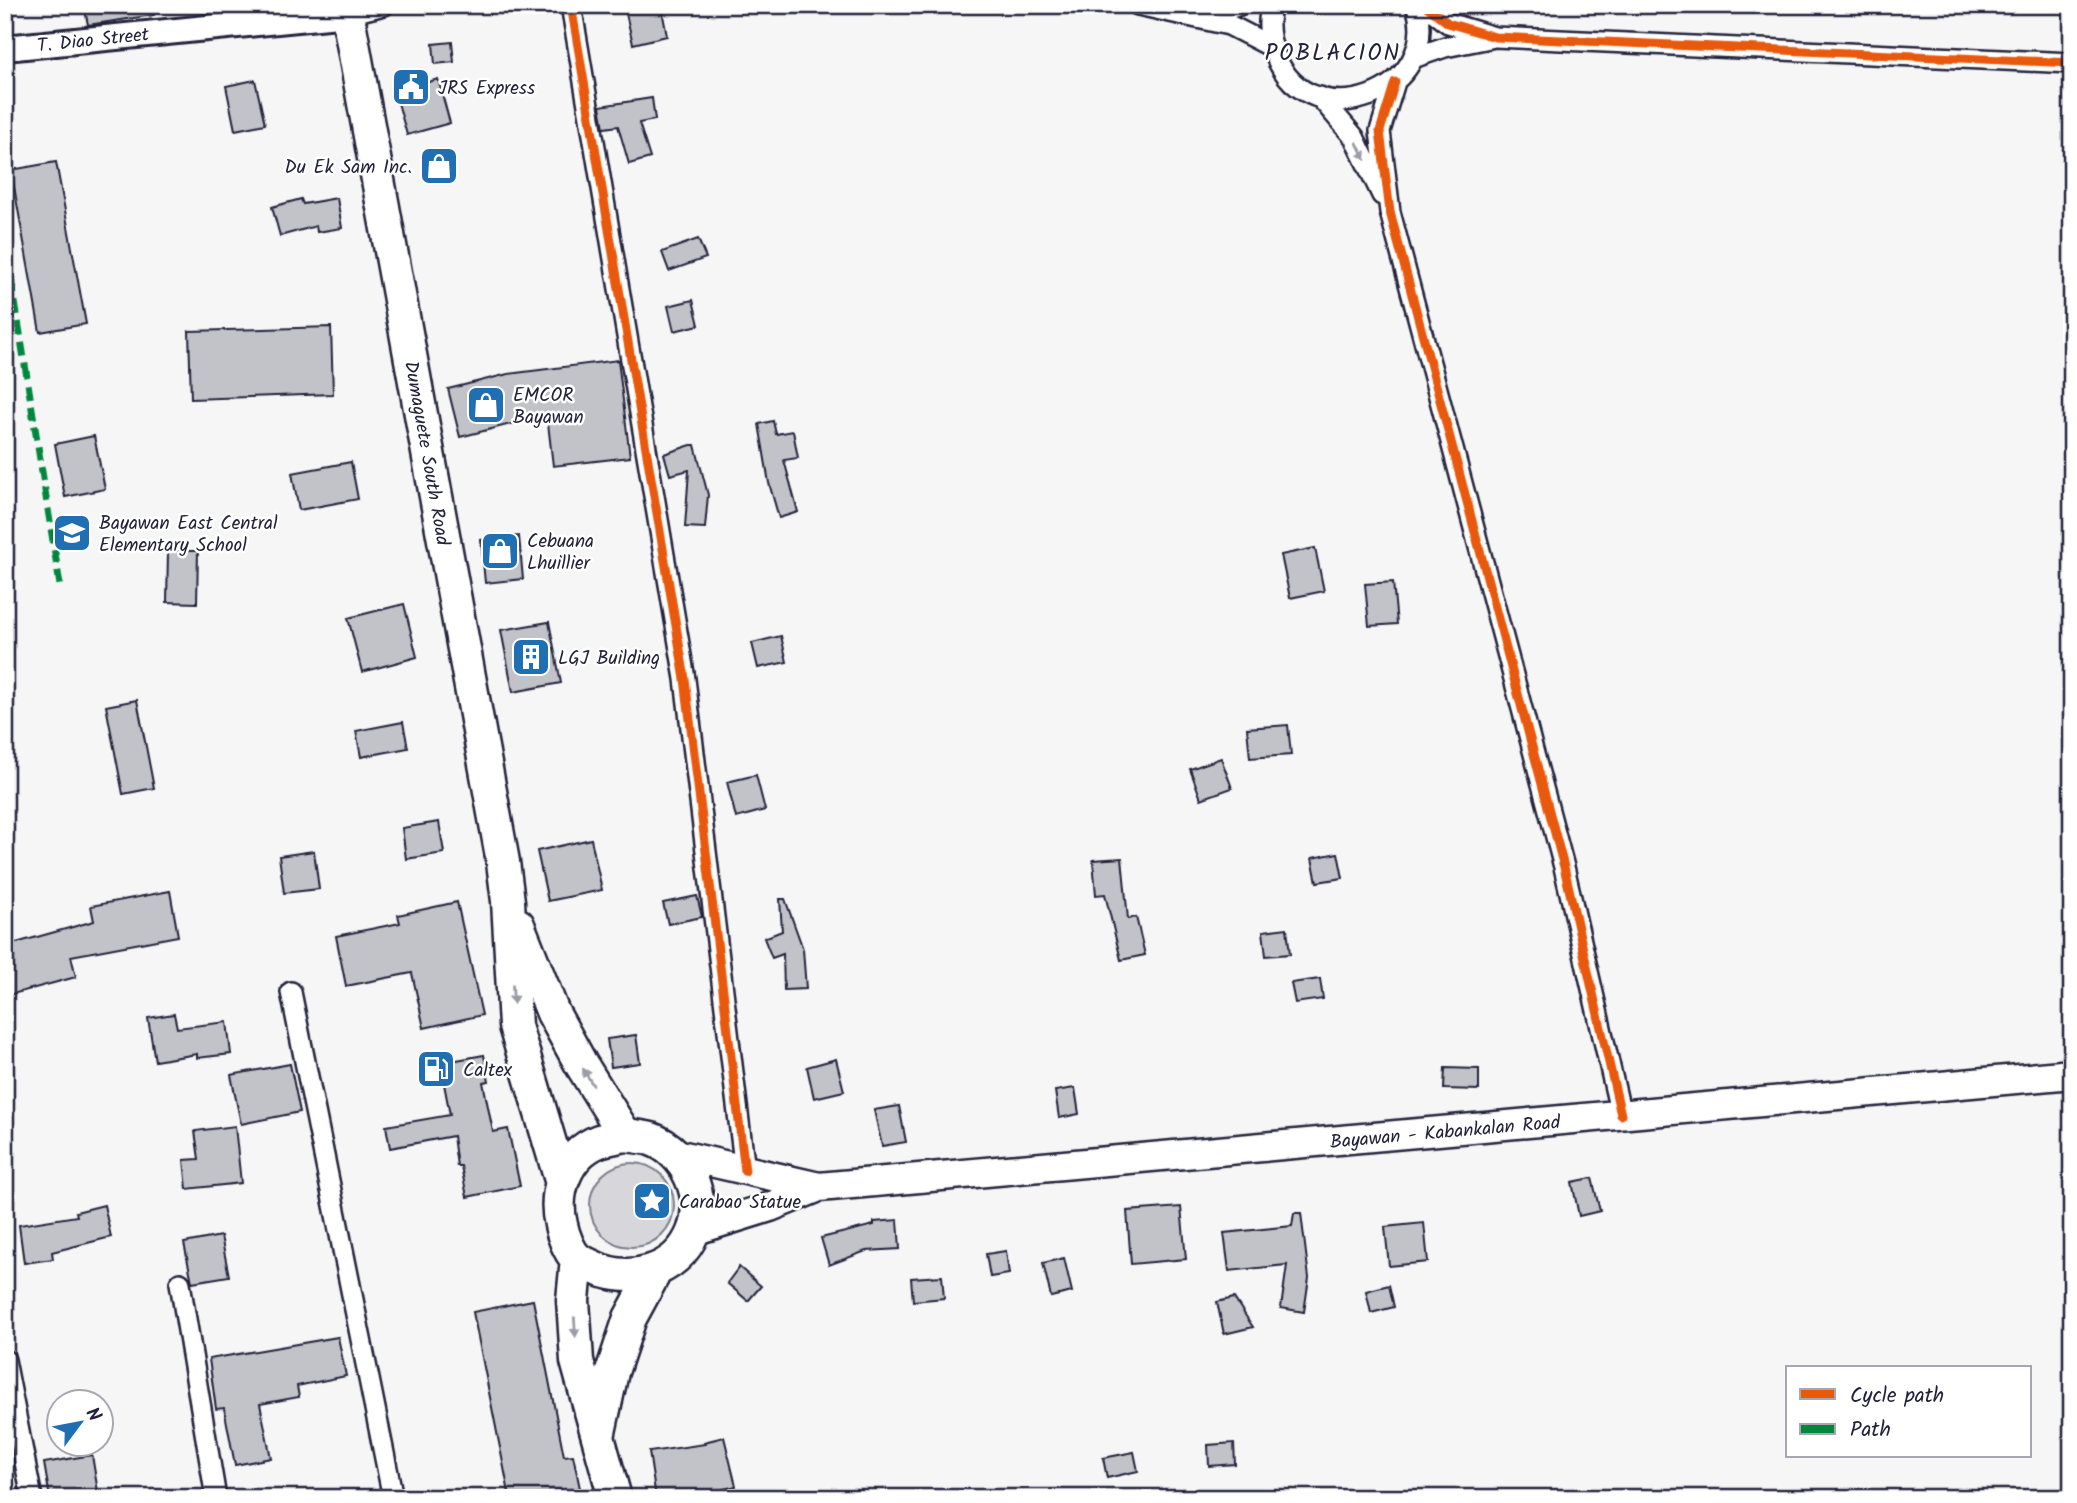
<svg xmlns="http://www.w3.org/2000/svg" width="2077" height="1503" viewBox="0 0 2077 1503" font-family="Kalam,sans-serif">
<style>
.green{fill:#d7d7db;stroke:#7c7c8b;stroke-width:2}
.building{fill:#c2c2c9;stroke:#22223b;stroke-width:2}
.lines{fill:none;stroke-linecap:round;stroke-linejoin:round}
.minor-casing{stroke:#22223b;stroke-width:24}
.tertiary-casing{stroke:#22223b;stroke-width:30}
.secondary-casing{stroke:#22223b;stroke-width:33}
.trunk-casing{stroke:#22223b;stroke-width:37}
.minor{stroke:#fff;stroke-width:19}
.tertiary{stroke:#fff;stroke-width:24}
.secondary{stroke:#fff;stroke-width:28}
.trunk{stroke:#fff;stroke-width:32}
.quiet{stroke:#00873e;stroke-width:7;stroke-dasharray:14 7;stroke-linecap:butt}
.cycleway-casing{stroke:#fff;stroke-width:13}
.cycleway{stroke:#e8590c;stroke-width:9}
.oneway{fill:#9c9ca7}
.labels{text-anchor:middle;stroke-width:5;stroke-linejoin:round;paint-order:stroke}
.street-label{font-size:19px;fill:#22223b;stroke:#fff}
.poi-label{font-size:19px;fill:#22223b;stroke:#fff;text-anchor:start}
.quarter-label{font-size:23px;letter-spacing:2px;fill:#22223b;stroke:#fff}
</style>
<rect width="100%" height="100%" fill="#f6f6f7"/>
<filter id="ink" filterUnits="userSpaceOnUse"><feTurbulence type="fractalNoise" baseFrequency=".0143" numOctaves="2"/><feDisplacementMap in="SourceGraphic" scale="14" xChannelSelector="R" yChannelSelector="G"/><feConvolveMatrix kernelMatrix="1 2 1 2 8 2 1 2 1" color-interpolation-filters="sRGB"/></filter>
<g filter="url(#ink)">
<path class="green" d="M590 1205a42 42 0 1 1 84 0a42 42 0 1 1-84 0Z"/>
<path class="building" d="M 84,5 L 153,5 L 154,15 L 88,25 Z
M 624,5 L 661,5 L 667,36 L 633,44 Z
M 452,42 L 454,62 L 435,64 L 433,44 Z
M 438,79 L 450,123 L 407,135 L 395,92 Z
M 255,80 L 265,124 L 235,130 L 226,86 Z
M 652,98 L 655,120 L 639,123 L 650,158 L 629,164 L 618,126 L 604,128 L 600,106 Z
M 56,162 L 86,324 L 40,332 L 11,170 Z
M 337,198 L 342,228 L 317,232 L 316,226 L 280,236 L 272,207 L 301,199 L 303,204 Z
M 698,239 L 706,258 L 669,271 L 662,252 Z
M 693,300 L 699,325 L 674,331 L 668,306 Z
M 331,327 L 333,394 L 191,399 L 189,331 Z
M 618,360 L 630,457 L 553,466 L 547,415 L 460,437 L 448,389 L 508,374 Z
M 773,421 L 776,434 L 793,431 L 798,458 L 784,460 L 798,512 L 779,518 L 769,483 L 759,424 Z
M 94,436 L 105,489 L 65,497 L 55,444 Z
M 691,445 L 695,445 L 708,495 L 705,528 L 685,527 L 689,470 L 670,475 L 664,454 Z
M 351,462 L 358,499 L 299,510 L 292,473 Z
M 519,536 L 523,579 L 485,583 L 481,540 Z
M 1315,548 L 1324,591 L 1290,598 L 1281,555 Z
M 168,551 L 198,551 L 197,603 L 167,602 Z
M 1393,582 L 1397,624 L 1369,626 L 1365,584 Z
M 404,604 L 417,657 L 362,672 L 348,618 Z
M 549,622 L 561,683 L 513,692 L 501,630 Z
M 781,636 L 787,662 L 758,668 L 752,643 Z
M 137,700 L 154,788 L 123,794 L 106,706 Z
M 403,722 L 408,748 L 361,757 L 356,731 Z
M 1288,725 L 1291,755 L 1250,758 L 1247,728 Z
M 1221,758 L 1232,788 L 1201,799 L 1190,769 Z
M 756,775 L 765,810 L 736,818 L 727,782 Z
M 439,822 L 444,853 L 406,859 L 402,828 Z
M 591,839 L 602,890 L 548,901 L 537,851 Z
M 314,851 L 319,889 L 284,893 L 279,856 Z
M 1338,853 L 1343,878 L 1317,882 L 1312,858 Z
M 1122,858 L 1128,919 L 1136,917 L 1145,955 L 1121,960 L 1105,894 L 1096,895 L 1093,860 Z
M 170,891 L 178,936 L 71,956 L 76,977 L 5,996 L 5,946 L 94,921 L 91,906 Z
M 697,896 L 702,917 L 668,924 L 663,903 Z
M 780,899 L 785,899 L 803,949 L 806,989 L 784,990 L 783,954 L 772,958 L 764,938 L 782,931 Z
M 457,902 L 482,1015 L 424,1028 L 412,973 L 346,986 L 336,936 L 400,923 L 398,915 Z
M 1287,928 L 1290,954 L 1266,956 L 1263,931 Z
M 1320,979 L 1323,999 L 1295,1003 L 1291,983 Z
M 174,1014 L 177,1028 L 227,1022 L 231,1054 L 197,1058 L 197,1054 L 155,1061 L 148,1018 Z
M 636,1035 L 640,1063 L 611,1067 L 607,1039 Z
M 484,1055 L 489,1081 L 483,1082 L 493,1132 L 508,1129 L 520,1186 L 467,1197 L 461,1166 L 457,1166 L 453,1136 L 390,1148 L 386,1126 L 450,1115 L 440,1063 Z
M 836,1059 L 844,1091 L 814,1098 L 807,1067 Z
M 290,1064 L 300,1112 L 241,1124 L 231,1075 Z
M 1445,1068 L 1479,1069 L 1479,1090 L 1444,1089 Z
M 1075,1088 L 1079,1114 L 1059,1118 L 1055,1091 Z
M 899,1106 L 906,1142 L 882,1146 L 874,1110 Z
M 235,1126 L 241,1183 L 187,1189 L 184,1160 L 199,1159 L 195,1131 Z
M 1592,1178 L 1600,1211 L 1579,1216 L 1572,1182 Z
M 104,1205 L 111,1237 L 52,1252 L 53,1259 L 24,1263 L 19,1225 L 77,1216 L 76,1212 Z
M 1181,1207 L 1186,1259 L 1131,1264 L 1127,1211 Z
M 1294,1213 L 1301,1213 L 1309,1278 L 1304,1312 L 1281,1308 L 1287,1265 L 1229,1271 L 1224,1233 L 1292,1226 Z
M 898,1220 L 900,1249 L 866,1251 L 829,1265 L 821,1238 L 874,1225 L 874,1222 Z
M 1424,1223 L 1428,1262 L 1389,1266 L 1385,1227 Z
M 221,1236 L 229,1276 L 192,1282 L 184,1243 Z
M 1006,1251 L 1009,1274 L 990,1277 L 986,1254 Z
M 1064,1258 L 1072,1292 L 1051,1297 L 1043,1263 Z
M 739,1267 L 761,1286 L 748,1301 L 727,1283 Z
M 942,1276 L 944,1298 L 913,1301 L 911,1278 Z
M 1389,1285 L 1394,1307 L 1371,1313 L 1366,1291 Z
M 1234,1298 L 1253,1327 L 1224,1334 L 1217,1302 Z
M 533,1300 L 564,1456 L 573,1455 L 582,1498 L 510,1498 L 473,1312 Z
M 338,1337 L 346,1376 L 297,1386 L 299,1397 L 260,1404 L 271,1458 L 235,1465 L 224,1408 L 216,1409 L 209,1359 Z
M 724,1437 L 736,1486 L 704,1494 L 656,1498 L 649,1452 L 705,1444 L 704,1442 Z
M 1234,1443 L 1235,1464 L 1209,1466 L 1208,1445 Z
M 1134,1452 L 1138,1471 L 1107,1478 L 1103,1458 Z
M 92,1455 L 99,1498 L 50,1498 L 44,1463 Z"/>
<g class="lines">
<defs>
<path id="minor" d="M 571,5 L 685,679 L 745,1171
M 1138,5 L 1229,25 L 1272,47
M 1272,5 C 1266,23 1269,40 1276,57 C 1311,141 1444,93 1416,5
M 1425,5 L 1448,23 L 1495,37 L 2072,63
M 1195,10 L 1231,8 L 1239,5
M 348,14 L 384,5
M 1413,58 L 1445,47 L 1490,38
M 1395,82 L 1380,131 L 1390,212 L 1564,867 L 1621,1115
M 1320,97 L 1354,137 L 1382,195
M 291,992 L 393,1498
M 180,1283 L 216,1498
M 5,1360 L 32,1498"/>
<path id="tertiary" d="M 5,48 L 348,14"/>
<path id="secondary" d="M 676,1154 L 819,1187
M 693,1231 L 770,1207 L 819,1187 L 2072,1074"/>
<path id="trunk" d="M 346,5 L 503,862 L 508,901 L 515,1026 L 561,1180
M 518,925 L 553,1013 L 581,1064 L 625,1135
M 625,1135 C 633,1136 643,1137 651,1139 C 687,1152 707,1197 693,1232 C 677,1273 628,1285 591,1266 C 587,1264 580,1261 576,1258 C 569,1251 563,1235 561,1225 C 553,1192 566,1154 599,1141 C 607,1138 617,1137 625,1135 Z
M 577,1259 L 573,1300 L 577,1361 L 615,1498
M 599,1432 L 612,1372 L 630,1318 L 656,1270"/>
</defs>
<use href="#minor" class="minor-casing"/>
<use href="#tertiary" class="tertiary-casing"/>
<use href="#secondary" class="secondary-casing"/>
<use href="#trunk" class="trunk-casing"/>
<use href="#minor" class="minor"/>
<use href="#tertiary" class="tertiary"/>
<use href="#secondary" class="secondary"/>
<use href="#trunk" class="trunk"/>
<path class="quiet" d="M 5,239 L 60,585"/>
<defs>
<path id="cycleway" d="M 571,5 L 685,679 L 745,1171
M 1425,5 L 1448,23 L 1495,37 L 2072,63
M 1395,82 L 1380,131 L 1390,212 L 1564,867 L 1621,1115"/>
</defs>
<use href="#cycleway" class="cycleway-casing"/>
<use href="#cycleway" class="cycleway"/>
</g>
<defs><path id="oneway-solid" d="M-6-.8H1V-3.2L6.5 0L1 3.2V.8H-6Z" transform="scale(1.75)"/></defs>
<g class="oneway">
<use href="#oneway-solid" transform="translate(1361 151) rotate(64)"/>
<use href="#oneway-solid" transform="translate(513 994) rotate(87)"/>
<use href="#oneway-solid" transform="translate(588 1077) rotate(-121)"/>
<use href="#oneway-solid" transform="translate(575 1327) rotate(86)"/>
</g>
</g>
<defs>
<symbol id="civic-square" viewBox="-11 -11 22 22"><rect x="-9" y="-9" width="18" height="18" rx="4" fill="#1f6fb2" stroke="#fff"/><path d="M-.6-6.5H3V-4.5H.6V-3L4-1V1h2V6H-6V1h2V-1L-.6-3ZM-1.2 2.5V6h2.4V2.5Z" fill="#fff"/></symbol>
<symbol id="shop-square" viewBox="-11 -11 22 22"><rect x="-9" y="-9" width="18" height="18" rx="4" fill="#1f6fb2" stroke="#fff"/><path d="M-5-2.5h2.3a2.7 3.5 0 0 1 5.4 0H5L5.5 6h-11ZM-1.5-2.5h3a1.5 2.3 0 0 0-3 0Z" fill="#fff"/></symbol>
<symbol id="school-square" viewBox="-11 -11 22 22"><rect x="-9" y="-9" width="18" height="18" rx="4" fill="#1f6fb2" stroke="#fff"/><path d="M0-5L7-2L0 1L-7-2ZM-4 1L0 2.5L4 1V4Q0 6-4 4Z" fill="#fff"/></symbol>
<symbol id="building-square" viewBox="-11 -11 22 22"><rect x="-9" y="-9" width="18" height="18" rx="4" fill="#1f6fb2" stroke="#fff"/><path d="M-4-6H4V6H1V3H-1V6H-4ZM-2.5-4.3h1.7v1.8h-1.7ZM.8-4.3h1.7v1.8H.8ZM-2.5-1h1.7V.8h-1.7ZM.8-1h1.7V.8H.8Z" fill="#fff"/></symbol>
<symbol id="fuel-square" viewBox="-11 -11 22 22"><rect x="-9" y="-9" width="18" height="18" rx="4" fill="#1f6fb2" stroke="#fff"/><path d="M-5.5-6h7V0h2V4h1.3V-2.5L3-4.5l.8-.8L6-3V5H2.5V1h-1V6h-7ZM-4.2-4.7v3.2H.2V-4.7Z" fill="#fff"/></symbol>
<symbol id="sight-square" viewBox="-11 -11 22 22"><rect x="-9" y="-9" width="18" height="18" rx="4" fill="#1f6fb2" stroke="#fff"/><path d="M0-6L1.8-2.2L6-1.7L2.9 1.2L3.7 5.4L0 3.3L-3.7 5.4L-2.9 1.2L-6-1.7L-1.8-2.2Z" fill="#fff"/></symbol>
</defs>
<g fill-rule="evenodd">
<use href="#civic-square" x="389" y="65" width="44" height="44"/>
<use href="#shop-square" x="417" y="144" width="44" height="44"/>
<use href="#shop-square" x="464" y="383" width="44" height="44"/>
<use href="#school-square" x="50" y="511" width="44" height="44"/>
<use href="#shop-square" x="478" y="529" width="44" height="44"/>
<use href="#building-square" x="509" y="635" width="44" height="44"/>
<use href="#fuel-square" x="414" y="1047" width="44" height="44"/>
<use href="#sight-square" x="630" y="1179" width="44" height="44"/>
</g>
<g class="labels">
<g class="street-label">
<text transform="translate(93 39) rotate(-6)" y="7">T. Diao Street</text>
<text transform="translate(428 453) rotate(80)" y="7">Dumaguete South Road</text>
<text transform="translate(1445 1131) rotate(-5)" y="7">Bayawan - Kabankalan Road</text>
</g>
<g class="poi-label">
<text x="438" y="94">JRS Express</text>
<text x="412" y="173" text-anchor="end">Du Ek Sam Inc.</text>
<text x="513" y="401">EMCOR<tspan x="513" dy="22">Bayawan</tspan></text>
<text x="99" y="529">Bayawan East Central<tspan x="99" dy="22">Elementary School</tspan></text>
<text x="527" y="547">Cebuana<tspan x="527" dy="22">Lhuillier</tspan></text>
<text x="558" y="664">LGJ Building</text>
<text x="463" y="1076">Caltex</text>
<text x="679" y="1208">Carabao Statue</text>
</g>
<g class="quarter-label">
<text x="1333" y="60">POBLACION</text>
</g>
</g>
<rect width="2077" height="1503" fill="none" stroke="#fff" stroke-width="28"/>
<rect x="14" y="14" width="2049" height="1475" fill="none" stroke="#22223b" stroke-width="2.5" filter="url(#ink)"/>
<rect x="1786" y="1366" width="245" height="91" fill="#ffffff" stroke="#a7a7b1" stroke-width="2"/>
<rect x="1800" y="1389" width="35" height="10" fill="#e8590c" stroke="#a7a7b1" stroke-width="2"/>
<text x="1850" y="1402" font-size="21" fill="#22223b">Cycle path</text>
<rect x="1800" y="1424" width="35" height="10" fill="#00873e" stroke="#a7a7b1" stroke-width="2"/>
<text x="1850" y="1436" font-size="21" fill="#22223b">Path</text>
<g transform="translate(80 1423) rotate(58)"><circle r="33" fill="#ffffff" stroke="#a7a7b1" stroke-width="2"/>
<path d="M0-5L12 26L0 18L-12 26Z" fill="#1f6fb2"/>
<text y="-10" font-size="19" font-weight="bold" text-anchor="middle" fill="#22223b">N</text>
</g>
</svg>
